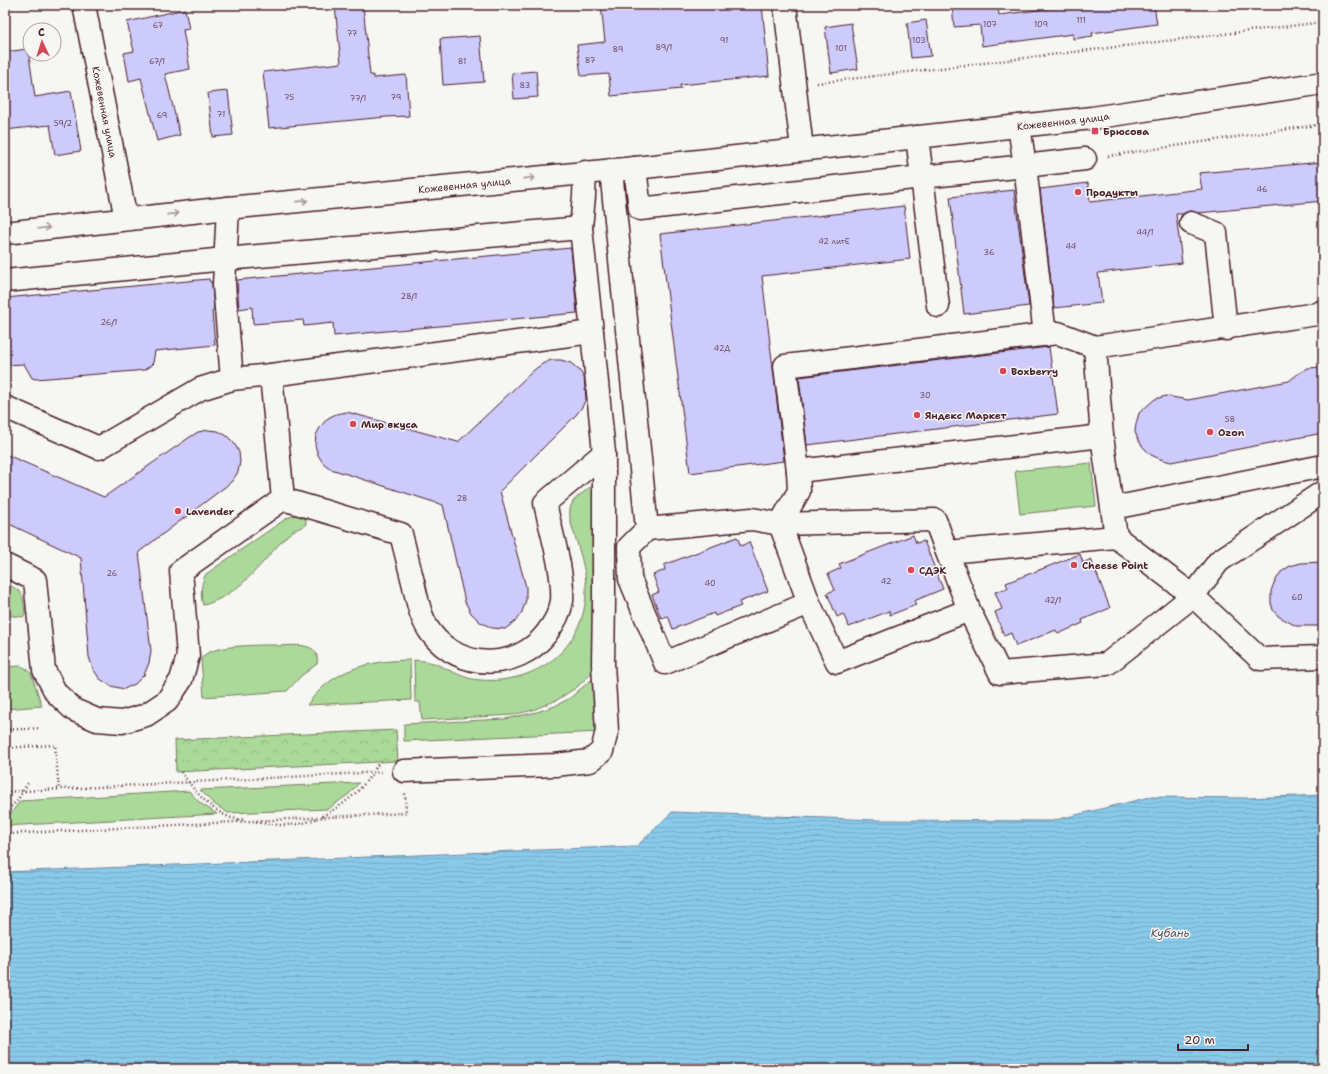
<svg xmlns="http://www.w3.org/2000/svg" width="1328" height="1074" viewBox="0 0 1328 1074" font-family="'Shantell Sans',sans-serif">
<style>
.green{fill:#aad999;stroke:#7a7c62}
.park{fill:url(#park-crowns);stroke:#7a7c62}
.water{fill:url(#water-rules);stroke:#70869e}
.building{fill:#cdcafc;stroke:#4a1f2b}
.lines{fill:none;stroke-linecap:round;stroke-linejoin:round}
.minor-casing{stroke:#4a1f2b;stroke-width:25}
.major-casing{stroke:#4a1f2b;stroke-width:25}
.path{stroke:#4a1f2b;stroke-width:2.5;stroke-dasharray:1 3;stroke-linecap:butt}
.minor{stroke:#f6f6f2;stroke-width:22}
.major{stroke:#f6f6f2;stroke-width:22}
.oneway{stroke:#a99598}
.poi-dot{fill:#d1495b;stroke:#f6f6f2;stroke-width:1.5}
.labels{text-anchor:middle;stroke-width:3;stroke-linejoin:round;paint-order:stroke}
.number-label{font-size:8px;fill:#6b4a5f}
.street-label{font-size:10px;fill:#4a1f2b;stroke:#f6f6f2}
.poi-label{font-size:10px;font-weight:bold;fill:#4a1f2b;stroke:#f6f6f2;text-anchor:start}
.water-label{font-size:11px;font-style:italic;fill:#5d5264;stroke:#f6f6f2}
</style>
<defs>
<pattern id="park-crowns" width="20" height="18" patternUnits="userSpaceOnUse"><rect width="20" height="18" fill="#aad999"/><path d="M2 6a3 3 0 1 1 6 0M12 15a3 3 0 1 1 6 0" fill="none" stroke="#94ba84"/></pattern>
<pattern id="water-rules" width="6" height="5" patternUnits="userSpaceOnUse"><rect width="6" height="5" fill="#89caea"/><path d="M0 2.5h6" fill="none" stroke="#78adc9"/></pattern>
</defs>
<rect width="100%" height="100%" fill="#f6f6f2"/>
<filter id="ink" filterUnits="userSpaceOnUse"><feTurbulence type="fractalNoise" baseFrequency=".025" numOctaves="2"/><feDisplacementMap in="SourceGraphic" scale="8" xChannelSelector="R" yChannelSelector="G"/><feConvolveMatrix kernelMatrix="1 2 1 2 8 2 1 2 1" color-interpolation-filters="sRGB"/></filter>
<g filter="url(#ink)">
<path class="green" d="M 1091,463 L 1096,506 L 1020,514 L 1015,471 Z
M 590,487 L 593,488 L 595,657 L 592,673 L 577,687 L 557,700 L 533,710 L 512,715 L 422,720 L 420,702 L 415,702 L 414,660 C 422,661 430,661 438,665 C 452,671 464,679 480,680 C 539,685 589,645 586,584 C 585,563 575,539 570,519 C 568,500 577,498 590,487 Z
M 295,515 L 302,516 L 306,520 L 306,524 C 302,528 295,529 290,533 C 266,556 248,586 217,600 C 212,602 207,605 203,605 C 200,595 201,582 206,574 L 287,518 Z
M 5,583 C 24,592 23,594 25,614 L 23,617 L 5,615 Z
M 277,645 L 278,646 C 292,646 321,640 317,664 L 301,676 L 287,691 L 204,697 L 201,660 C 205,644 262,645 277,645 Z
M 410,660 L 411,700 L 307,705 C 333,669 367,661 410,660 Z
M 21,666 L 27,669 L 31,673 L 42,706 L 5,709 L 5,667 Z
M 597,675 L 600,732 L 404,741 L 404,724 L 505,719 L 537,712 L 555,706 L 570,698 Z
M 359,783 L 349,794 L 328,809 L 228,813 L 214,804 L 200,790 Z
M 189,791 L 200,803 L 217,814 L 5,826 L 5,818 L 11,813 L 20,801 Z"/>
<path class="park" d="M 396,730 L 398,761 L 176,772 L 175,740 Z"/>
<path class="water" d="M 1323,795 L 1323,1069 L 5,1069 L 5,872 L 637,846 L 672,812 L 875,820 L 1051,821 L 1150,797 L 1248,798 Z"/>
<path class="building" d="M 348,5 L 363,5 L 370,75 L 373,75 L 374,78 L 406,75 L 409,116 L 386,117 L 269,128 L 263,72 L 341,63 L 335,6 Z
M 601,5 L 762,5 L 769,76 L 680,85 L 681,89 L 611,96 L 609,74 L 581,76 L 577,45 L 605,42 Z
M 952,5 L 998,5 L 999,15 L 1069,6 L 1069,5 L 1154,5 L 1157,24 L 1092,33 L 1093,36 L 1073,39 L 1073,34 L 982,46 L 980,25 L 954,27 Z
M 185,9 L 189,29 L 183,30 L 190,69 L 165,74 L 180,135 L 157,141 L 141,78 L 129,81 L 124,53 L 134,51 L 127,22 Z
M 926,20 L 931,56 L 911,58 L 907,23 Z
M 851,23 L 858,69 L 831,73 L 825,27 Z
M 480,36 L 484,82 L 443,85 L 440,39 Z
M 28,49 L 35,97 L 71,91 L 81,151 L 55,155 L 50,125 L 5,130 L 5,52 Z
M 536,71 L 538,97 L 514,99 L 512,73 Z
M 228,91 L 233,135 L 213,137 L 208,93 Z
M 1323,162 L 1323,201 L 1198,213 L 1190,211 L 1183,214 L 1176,214 L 1182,263 L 1098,273 L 1102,303 L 1054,308 L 1040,189 L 1088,183 L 1090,202 L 1202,189 L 1199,173 Z
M 1014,190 L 1029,306 L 964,314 L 950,197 Z
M 904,206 L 910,259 L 762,276 L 784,461 L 690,473 L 660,234 Z
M 571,248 L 577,313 L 334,336 L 333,323 L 304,326 L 303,320 L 253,324 L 252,307 L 239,309 L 237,280 Z
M 209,279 L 210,282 L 212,282 L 214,311 L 212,311 L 215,345 L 155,351 L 153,363 L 150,366 L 144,370 L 135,371 L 36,379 L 32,378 L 24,364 L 5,365 L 5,298 Z
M 1049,347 L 1058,414 L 807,445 L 799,377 Z
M 551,360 L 561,360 L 571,363 L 579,370 L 584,377 L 586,399 L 582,407 L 576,415 L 500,491 L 526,587 L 526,600 L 522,612 L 515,622 L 505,629 L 492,628 L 480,622 L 471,613 L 465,602 L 443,505 L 331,469 L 323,463 L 318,455 L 315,445 L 316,435 L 321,426 L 328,418 L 336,414 L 347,412 L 458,442 L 534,370 L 542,364 Z
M 1323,367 L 1323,433 L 1171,462 L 1160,459 L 1151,455 L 1143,447 L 1138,440 L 1135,432 L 1136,424 L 1139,413 L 1155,399 L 1166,396 L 1188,400 L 1289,381 L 1299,373 L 1308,368 Z
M 208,430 L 218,431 L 227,436 L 234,443 L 239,452 L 240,462 L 238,472 L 232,481 L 225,487 L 139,552 L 151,651 L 149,663 L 144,675 L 135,684 L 124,689 L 111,686 L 100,679 L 93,669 L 89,657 L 81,558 L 5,522 L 5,454 L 104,497 L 190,437 L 198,432 Z
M 913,535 L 916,543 L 924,541 L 943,589 L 914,601 L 916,605 L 890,615 L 889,611 L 849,627 L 843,614 L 837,617 L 827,593 L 835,590 L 828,574 L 841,568 L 839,564 Z
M 737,537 L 741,546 L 749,542 L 768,591 L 739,602 L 741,606 L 715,616 L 714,613 L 673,629 L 668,616 L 661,618 L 652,595 L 659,592 L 653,575 L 665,570 L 664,565 Z
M 1080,554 L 1083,563 L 1091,559 L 1110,608 L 1082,620 L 1083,623 L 1058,634 L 1056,630 L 1016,646 L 1011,633 L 1004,636 L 995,612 L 1002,609 L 995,592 L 1008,588 L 1006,583 Z
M 1323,562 L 1323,626 L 1296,626 L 1278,616 L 1273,610 L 1271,603 L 1271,591 L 1274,583 L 1281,572 L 1290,566 L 1301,563 Z"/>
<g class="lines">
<defs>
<g id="minor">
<path id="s1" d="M 84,5 L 126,219"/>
<path d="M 785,5 L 802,149"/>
<path d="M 917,137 L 922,177 L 1016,167 L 1025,166 L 1019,126"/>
<path d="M 635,168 L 640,209 L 922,177 L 938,306"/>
<path d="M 611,170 L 647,529"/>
<path d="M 228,208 L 224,285 L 232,379"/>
<path d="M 1191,223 L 1216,233 L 1226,329"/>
<path d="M 5,281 L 225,259 L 581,228"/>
<path d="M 1323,311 L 1317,314 L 1095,347 L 1102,436 L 1116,537 L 1193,596 L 1260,659 L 1323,657"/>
<path d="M 1045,335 L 1025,166 L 1085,159"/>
<path d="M 271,375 L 283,499"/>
<path d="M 5,407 L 99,448 L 200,389 L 232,379 L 271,375 L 592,332 L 581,228 L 584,196 L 585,172"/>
<path d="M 798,471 L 785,366 L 1058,333 L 1095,347"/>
<path d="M 1113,508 L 1323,466"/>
<path d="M 1116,537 L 947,552 L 935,520 L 780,524 L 752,519 L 647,529 L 629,547 L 630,579 L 665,663 L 809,603 L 837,662 L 969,610 L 1000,673 L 1107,664 L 1193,596 L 1219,561 L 1323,492"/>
<path d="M 947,552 L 969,610"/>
<path d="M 5,565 L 35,580 L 44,670 L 56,693 L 74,710 L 97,720 L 122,722 L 146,715 L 167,701 L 181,680 L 188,656 L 181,571 L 283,499 L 401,534 C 405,550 409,566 413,582 C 417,599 420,618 431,633 C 460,671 517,671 546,634 C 553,625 560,613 562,601 C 564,572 551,532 545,503 L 604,453 L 592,332"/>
<path d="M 809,603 L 780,524 L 799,491 L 798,471 L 1102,436"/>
<path d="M 404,771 L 555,765 L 590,761 L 602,751 L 607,731 L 603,664 L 604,601 L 604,453"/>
</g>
<g id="major">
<path id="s2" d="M 5,233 L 228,208 L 635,168 L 1092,118 L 1323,83"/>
</g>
</defs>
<use href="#minor" class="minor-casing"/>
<use href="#major" class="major-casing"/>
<path class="path" d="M 817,83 L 1323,22
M 1108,156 L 1323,124
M 5,730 L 41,728
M 5,748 L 55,745 L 59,789
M 181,772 C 194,790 208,808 229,817 C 234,819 240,819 245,820
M 5,792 L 381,772
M 5,812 L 17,801 L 28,783
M 322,816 C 347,804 366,786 379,762
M 256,822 C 276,826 299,827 318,818
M 5,834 L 406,813 L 405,793"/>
<use href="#minor" class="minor"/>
<use href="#major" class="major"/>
</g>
<defs><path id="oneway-shaft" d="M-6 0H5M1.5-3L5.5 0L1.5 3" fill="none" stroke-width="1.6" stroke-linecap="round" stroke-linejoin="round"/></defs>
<g class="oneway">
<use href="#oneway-shaft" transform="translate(529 178) rotate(-6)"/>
<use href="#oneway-shaft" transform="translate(302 201) rotate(-6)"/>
<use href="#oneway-shaft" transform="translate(173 214) rotate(-6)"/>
<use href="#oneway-shaft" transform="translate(44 228) rotate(-7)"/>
</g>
</g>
<g class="poi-dot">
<rect x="1091" y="127" width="8" height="8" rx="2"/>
<circle cx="1078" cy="192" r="4"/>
<circle cx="1003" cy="371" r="4"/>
<circle cx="917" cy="415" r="4"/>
<circle cx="353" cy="424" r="4"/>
<circle cx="1210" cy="432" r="4"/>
<circle cx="178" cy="511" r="4"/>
<circle cx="1074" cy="565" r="4"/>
<circle cx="911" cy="570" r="4"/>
</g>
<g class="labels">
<g class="number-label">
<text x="1081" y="23">111</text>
<text x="990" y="27">107</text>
<text x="1041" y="27">109</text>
<text x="158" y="28">67</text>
<text x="352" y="36">77</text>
<text x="724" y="43">91</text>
<text x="919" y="43">103</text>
<text x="664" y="50">89/1</text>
<text x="841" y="51">101</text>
<text x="618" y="52">89</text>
<text x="590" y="63">87</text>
<text x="157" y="64">67/1</text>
<text x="462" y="64">81</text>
<text x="525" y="88">83</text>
<text x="289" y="100">75</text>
<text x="396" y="100">79</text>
<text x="358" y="101">77/1</text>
<text x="221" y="117">71</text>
<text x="162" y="118">69</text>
<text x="63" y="126">59/2</text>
<text x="1262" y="192">46</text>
<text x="1145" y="235">44/1</text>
<text x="834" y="244">42 литЕ</text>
<text x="1071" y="249">44</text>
<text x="989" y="255">36</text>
<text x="409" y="299">28/1</text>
<text x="109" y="325">26/1</text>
<text x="722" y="351">42Д</text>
<text x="925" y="398">30</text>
<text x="1230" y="422">58</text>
<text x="462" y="501">28</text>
<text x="112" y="576">26</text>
<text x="886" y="584">42</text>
<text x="710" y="586">40</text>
<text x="1297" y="600">60</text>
<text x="1053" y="603">42/1</text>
</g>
<g class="street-label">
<text dy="4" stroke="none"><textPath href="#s1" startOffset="109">Кожевенная улица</textPath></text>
<text dy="4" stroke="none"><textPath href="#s2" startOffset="1064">Кожевенная улица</textPath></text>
<text dy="4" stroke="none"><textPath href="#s2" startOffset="462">Кожевенная улица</textPath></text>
</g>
<g class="poi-label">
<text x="1103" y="135">Брюсова</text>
<text x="1086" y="196">Продукты</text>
<text x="1011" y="375">Boxberry</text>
<text x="925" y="419">Яндекс Маркет</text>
<text x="361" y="428">Мир вкуса</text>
<text x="1218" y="436">Ozon</text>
<text x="186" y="515">Lavender</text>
<text x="1082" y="569">Cheese Point</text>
<text x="919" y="574">СДЭК</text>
</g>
<g class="water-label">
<text x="1170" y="937">Кубань</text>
</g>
</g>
<rect width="1328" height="1074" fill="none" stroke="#f6f6f2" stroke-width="20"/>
<rect x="10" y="10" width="1308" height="1054" fill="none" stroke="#4a1f2b" stroke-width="1.5" filter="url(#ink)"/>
<g transform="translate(42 42) rotate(356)"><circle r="19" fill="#f6f6f2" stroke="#b1a0a2"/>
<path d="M0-3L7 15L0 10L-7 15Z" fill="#d1495b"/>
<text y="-6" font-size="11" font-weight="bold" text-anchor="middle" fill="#4a1f2b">С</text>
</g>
<path d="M1178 1044v6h70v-6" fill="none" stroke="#4a1f2b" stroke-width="2"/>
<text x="1184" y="1044" font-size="12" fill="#4a1f2b" stroke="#f6f6f2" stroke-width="3" paint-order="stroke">20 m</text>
</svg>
